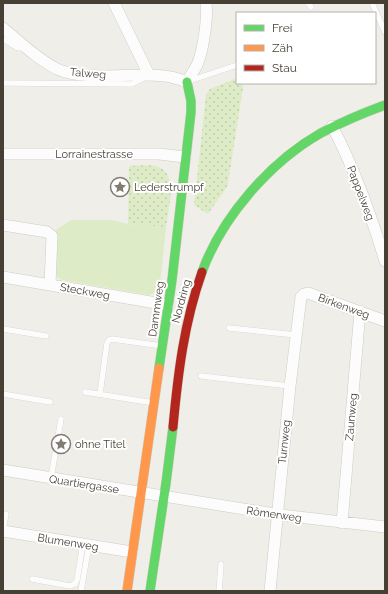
<svg xmlns="http://www.w3.org/2000/svg" width="388" height="594" viewBox="0 0 388 594" font-family="Raleway,sans-serif">
<style>
.park{fill:url(#park-dots)}
.garden{fill:#ddecc6}
.lines{fill:none;stroke-linecap:round;stroke-linejoin:round}
.lane-casing{stroke:#cecbc5;stroke-width:6}
.street-casing{stroke:#cecbc5;stroke-width:12}
.fast-casing{stroke:#cfcbbe;stroke-width:10}
.slow-casing{stroke:#cfcbbe;stroke-width:10}
.jam-casing{stroke:#cfcbbe;stroke-width:10}
.lane{stroke:#fdfcfc;stroke-width:5.5}
.street{stroke:#fdfcfc;stroke-width:11}
.fast{stroke:#63d668;stroke-width:9}
.slow{stroke:#ff974d;stroke-width:9}
.jam{stroke:#b3261e;stroke-width:9}
.labels{text-anchor:middle;stroke-width:4;stroke-linejoin:round;paint-order:stroke}
.street-label{font-size:11px;fill:#463f34;stroke:#fff}
.poi-label{font-size:11px;fill:#463f34;stroke:#fff;text-anchor:start}
</style>
<defs>
<pattern id="park-dots" width="8" height="8" patternUnits="userSpaceOnUse"><rect width="8" height="8" fill="#ddecc6"/><path d="M2 2h.1M6 6h.1" fill="none" stroke="#bfcbab" stroke-width="1.8" stroke-linecap="round"/></pattern>
</defs>
<rect width="100%" height="100%" fill="#f0eee8"/>
<path class="park" d="M 237,78 L 237,83 L 243,83 L 243,88 L 228,183 L 227,187 L 208,214 L 194,205 L 206,95 L 210,89 Z
M 129,166 C 138,166 149,164 158,167 C 179,173 168,211 166,227 L 128,224 Z"/>
<path class="garden" d="M 71,220 L 112,220 L 128,224 L 166,227 L 160,284 L 156,293 L 149,295 L 62,280 L 57,277 L 56,273 L 56,230 Z"/>
<g class="lines">
<defs>
<path id="lane" d="M 308,3 L 311,7
M 372,3 L 385,32
M 3,39 L 16,47 L 20,48 L 23,45
M 189,81 L 237,65
M 3,83 L 132,84 L 143,78
M 229,328 L 296,335
M 3,329 L 46,336
M 201,376 L 290,386
M 85,392 L 154,403
M 3,394 L 50,402
M 100,394 L 107,343 L 109,340 L 112,339 L 162,346
M 51,478 L 61,419
M 3,530 L 6,514
M 32,579 L 70,586 L 75,584 L 77,580 L 83,544
M 81,591 L 89,545
M 219,591 L 221,564"/>
<path id="street" d="M 114,3 L 149,75
M 3,28 C 20,42 37,59 57,69 C 86,82 131,72 163,76 C 171,76 179,79 187,82 C 190,76 194,71 197,65 C 203,52 208,18 206,3
M 332,126 C 355,169 371,215 385,261
M 3,154 L 159,154 L 185,157
M 3,225 L 47,232 L 52,236 L 50,285
M 3,277 L 168,305
M 3,470 L 281,515 L 385,527
M 342,523 L 360,311
M 3,531 L 132,552
M 270,591 L 290,386 L 301,297 L 304,294 L 308,293 L 385,321"/>
<path id="fast" d="M 202,272 C 222,217 270,162 321,133 C 342,122 363,113 385,105
M 159,368 L 172,280 L 191,112 L 191,101 L 187,82
M 150,591 L 166,483 L 173,427"/>
<path id="slow" d="M 127,591 L 159,368"/>
<path id="jam" d="M 173,427 C 178,373 184,323 202,272"/>
</defs>
<use href="#lane" class="lane-casing"/>
<use href="#street" class="street-casing"/>
<use href="#fast" class="fast-casing"/>
<use href="#slow" class="slow-casing"/>
<use href="#jam" class="jam-casing"/>
<use href="#lane" class="lane"/>
<use href="#street" class="street"/>
<use href="#fast" class="fast"/>
<use href="#slow" class="slow"/>
<use href="#jam" class="jam"/>
</g>
<defs>
<symbol id="sight-ring" viewBox="-11 -11 22 22"><circle r="9.5" fill="#fff" stroke="#827c73" stroke-width="1.5"/><path d="M0-6L1.8-2.2L6-1.7L2.9 1.2L3.7 5.4L0 3.3L-3.7 5.4L-2.9 1.2L-6-1.7L-1.8-2.2Z" fill="#827c73"/></symbol>
</defs>
<g fill-rule="evenodd">
<use href="#sight-ring" x="109" y="176" width="22" height="22"/>
<use href="#sight-ring" x="50" y="433" width="22" height="22"/>
</g>
<g class="labels">
<g class="street-label">
<text transform="translate(88 73) rotate(5)" y="4">Talweg</text>
<text x="94" y="158">Lorrainestrasse</text>
<text transform="translate(361 193) rotate(69)" y="4">Pappelweg</text>
<text transform="translate(85 291) rotate(10)" y="4">Steckweg</text>
<text transform="translate(181 301) rotate(-75)" y="4">Nordring</text>
<text transform="translate(344 306) rotate(20)" y="4">Birkenweg</text>
<text transform="translate(156 309) rotate(-82)" y="4">Dammweg</text>
<text transform="translate(351 417) rotate(-85)" y="4">Zaunweg</text>
<text transform="translate(284 442) rotate(-84)" y="4">Turnweg</text>
<text transform="translate(84 484) rotate(9)" y="4">Quartiergasse</text>
<text transform="translate(274 514) rotate(8)" y="4">Römerweg</text>
<text transform="translate(68 542) rotate(9)" y="4">Blumenweg</text>
</g>
<g class="poi-label">
<text x="134" y="191">Lederstrumpf</text>
<text x="75" y="448">ohne Titel</text>
</g>
</g>
<rect width="388" height="594" fill="none" stroke="#463f34" stroke-width="8"/>
<rect x="236" y="12" width="140" height="72" fill="#ffffff" stroke="#b5b2ae"/>
<rect x="244" y="25" width="20" height="6" fill="#63d668" stroke="#b5b2ae"/>
<text x="272" y="32" font-size="12" fill="#463f34">Frei</text>
<rect x="244" y="45" width="20" height="6" fill="#ff974d" stroke="#b5b2ae"/>
<text x="272" y="52" font-size="12" fill="#463f34">Zäh</text>
<rect x="244" y="65" width="20" height="6" fill="#b3261e" stroke="#b5b2ae"/>
<text x="272" y="72" font-size="12" fill="#463f34">Stau</text>
</svg>
